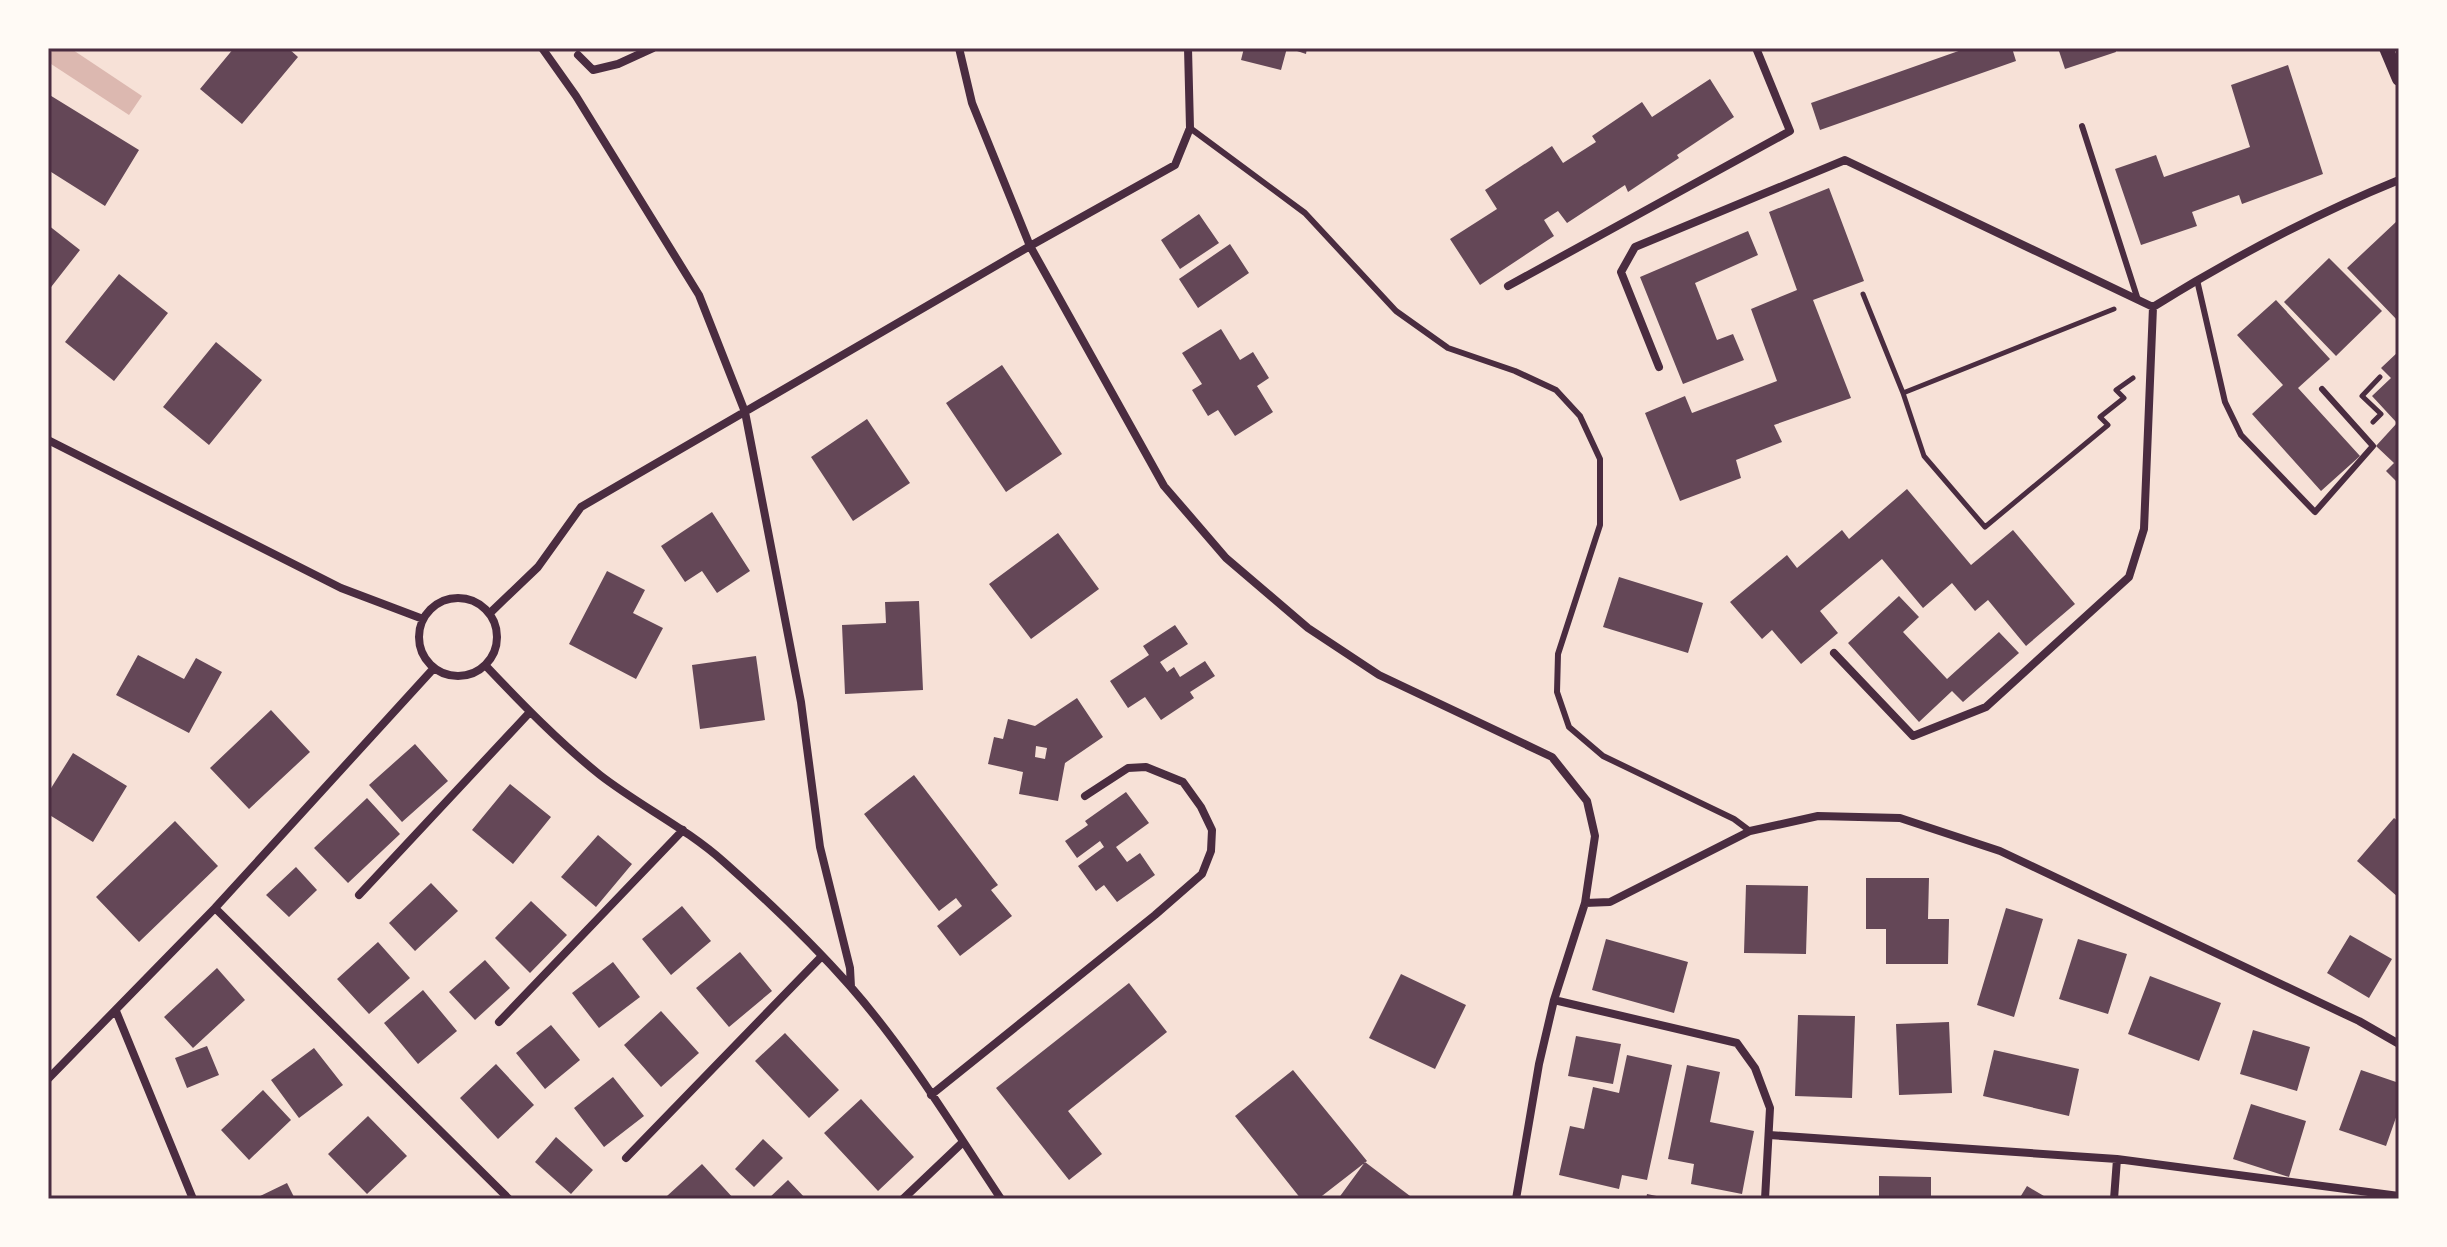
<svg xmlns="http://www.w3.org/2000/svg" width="2447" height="1247" viewBox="0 0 2447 1247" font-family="'PT Sans Narrow',sans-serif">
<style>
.water{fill:#dcb8b0}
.building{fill:#644757;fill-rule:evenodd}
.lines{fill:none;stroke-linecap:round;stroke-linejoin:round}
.path{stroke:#4a2c40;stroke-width:5}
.service{stroke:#4a2c40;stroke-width:6}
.minor{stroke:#4a2c40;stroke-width:8}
.tertiary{stroke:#4a2c40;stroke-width:14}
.neatline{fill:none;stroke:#4a2c40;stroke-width:3}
</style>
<rect width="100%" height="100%" fill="#f7e1d7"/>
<path class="water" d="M 54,48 L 70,48 L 142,96 L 129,115 L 48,62 L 48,57 Z"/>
<path class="building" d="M 234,48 L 288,48 L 298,57 L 242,124 L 200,89 Z
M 1244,48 L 1287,48 L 1281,70 L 1241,60 Z
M 1288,48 L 1307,48 L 1306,54 Z
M 1967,48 L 2012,48 L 2016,61 L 1820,130 L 1811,103 Z
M 2058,48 L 2115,48 L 2116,52 L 2065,69 Z
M 2288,65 L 2323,174 L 2242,204 L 2239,195 L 2192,212 L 2197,226 L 2141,245 L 2115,169 L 2156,155 L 2164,177 L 2250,147 L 2231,85 Z
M 1710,79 L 1734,117 L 1677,155 L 1679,158 L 1628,192 L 1625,185 L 1567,223 L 1558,211 L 1544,220 L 1554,236 L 1480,285 L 1450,239 L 1497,209 L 1485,190 L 1552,146 L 1563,163 L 1596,142 L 1592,136 L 1642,102 L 1652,117 Z
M 48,94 L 139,150 L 105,206 L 48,170 Z
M 1829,188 L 1864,281 L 1813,300 L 1851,398 L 1774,425 L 1782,442 L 1736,460 L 1741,478 L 1680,501 L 1645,413 L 1685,396 L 1692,413 L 1777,381 L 1751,309 L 1797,290 L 1769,212 Z
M 1199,214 L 1219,243 L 1180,269 L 1161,240 Z
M 2397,221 L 2399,223 L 2399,322 L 2347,268 Z
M 48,225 L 80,250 L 48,291 Z
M 1748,231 L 1758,255 L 1695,283 L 1717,340 L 1733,334 L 1744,360 L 1683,384 L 1640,277 Z
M 1230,244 L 1249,273 L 1198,308 L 1179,279 Z
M 2329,258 L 2382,311 L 2336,356 L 2284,302 Z
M 119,274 L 168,313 L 114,381 L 65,342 Z
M 2276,300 L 2330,359 L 2298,388 L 2360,456 L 2321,491 L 2252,414 L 2283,385 L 2237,335 Z
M 1221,329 L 1240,360 L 1253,352 L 1269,378 L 1257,386 L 1273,412 L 1235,436 L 1218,410 L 1208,416 L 1192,390 L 1202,384 L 1182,353 Z
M 216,342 L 262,380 L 209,445 L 163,407 Z
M 2399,351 L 2399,484 L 2386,471 L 2394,463 L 2376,446 L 2397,423 L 2372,396 L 2391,378 L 2381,368 Z
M 1002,365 L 1062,454 L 1006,492 L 946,403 Z
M 867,419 L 910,483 L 853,521 L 811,457 Z
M 1907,489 L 1971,565 L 2013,530 L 2075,604 L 2026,646 L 1988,600 L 1975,611 L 1952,583 L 1923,608 L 1882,559 L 1820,611 L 1838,633 L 1801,664 L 1772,630 L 1762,639 L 1730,602 L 1787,555 L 1797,568 L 1842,530 L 1849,539 Z
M 712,512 L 750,571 L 717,593 L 702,571 L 685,582 L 661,546 Z
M 1058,533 L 1099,589 L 1031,639 L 989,584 Z
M 607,571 L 645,590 L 633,613 L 663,628 L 636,679 L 569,644 Z
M 1619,577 L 1703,603 L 1688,653 L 1603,627 Z
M 1899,596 L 1919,617 L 1903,632 L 1947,679 L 1999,632 L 2019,653 L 1963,702 L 1952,691 L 1919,722 L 1848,643 Z
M 919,601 L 923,690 L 845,694 L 842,625 L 886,623 L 885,602 Z
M 1175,625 L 1188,644 L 1160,662 L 1167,672 L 1174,667 L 1180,677 L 1205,661 L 1215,676 L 1190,692 L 1194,698 L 1161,720 L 1145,697 L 1128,708 L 1110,681 L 1149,655 L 1143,646 Z
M 138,655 L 184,679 L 196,658 L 222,672 L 189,733 L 116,695 Z
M 756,656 L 765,720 L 700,729 L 692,665 Z
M 1077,698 L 1103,737 L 1065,763 L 1058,801 L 1019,794 L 1023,772 L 988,764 L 994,737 L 1003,739 L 1008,719 L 1035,726 ZM 1036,746 L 1047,748 L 1045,759 L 1035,757 Z
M 271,710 L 310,752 L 249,809 L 210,768 Z
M 415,744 L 448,781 L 402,822 L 369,785 Z
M 73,753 L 127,786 L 93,842 L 48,814 L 48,793 Z
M 914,775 L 998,885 L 991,890 L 1012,916 L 960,956 L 937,926 L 962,906 L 956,898 L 939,911 L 864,814 Z
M 510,784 L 551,817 L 513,864 L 472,830 Z
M 1126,792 L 1149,823 L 1116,847 L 1127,862 L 1140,853 L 1155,875 L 1117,902 L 1104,885 L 1096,891 L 1078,866 L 1104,847 L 1100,841 L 1077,858 L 1065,841 L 1088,825 L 1085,821 Z
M 367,798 L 400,834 L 348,883 L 314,848 Z
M 2394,818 L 2399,822 L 2399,898 L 2357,861 Z
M 175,821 L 218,866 L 139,942 L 96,897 Z
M 598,835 L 632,864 L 596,907 L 561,877 Z
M 296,867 L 317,890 L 289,917 L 266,895 Z
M 1866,878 L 1929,878 L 1928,919 L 1949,919 L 1948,964 L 1886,964 L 1886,929 L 1866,929 Z
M 431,883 L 458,911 L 415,951 L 389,923 Z
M 1746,885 L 1808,886 L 1806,954 L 1744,953 Z
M 531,901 L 567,935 L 530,973 L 495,938 Z
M 682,906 L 711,941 L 671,975 L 642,939 Z
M 2006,908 L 2043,919 L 2014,1017 L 1977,1005 Z
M 2350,935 L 2392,959 L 2369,998 L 2327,973 Z
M 1606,939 L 1688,962 L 1674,1013 L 1592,990 Z
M 2078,939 L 2127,954 L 2108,1014 L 2059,999 Z
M 378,942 L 410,978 L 369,1014 L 337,979 Z
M 740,952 L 772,991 L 729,1027 L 696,988 Z
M 485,960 L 510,988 L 475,1020 L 449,992 Z
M 613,962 L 640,997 L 599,1028 L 572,993 Z
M 217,968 L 245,1000 L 193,1048 L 164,1017 Z
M 1401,974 L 1466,1005 L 1435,1069 L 1369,1038 Z
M 2150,976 L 2221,1003 L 2199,1061 L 2128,1034 Z
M 1129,983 L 1167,1032 L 1068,1111 L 1102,1154 L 1069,1180 L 996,1088 Z
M 423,990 L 457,1031 L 418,1064 L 384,1023 Z
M 661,1011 L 699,1053 L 661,1087 L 624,1045 Z
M 1798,1015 L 1855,1016 L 1852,1098 L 1795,1096 Z
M 1949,1022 L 1952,1093 L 1899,1095 L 1896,1024 Z
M 551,1025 L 580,1060 L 545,1089 L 516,1053 Z
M 2253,1030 L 2310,1047 L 2297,1091 L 2240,1074 Z
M 785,1033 L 839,1090 L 809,1118 L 755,1061 Z
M 1576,1036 L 1621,1044 L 1613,1084 L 1568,1076 Z
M 207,1046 L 219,1075 L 187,1088 L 175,1058 Z
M 314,1048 L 343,1085 L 299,1118 L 271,1080 Z
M 1994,1050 L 2079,1069 L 2069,1116 L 1983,1096 Z
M 1627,1055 L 1672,1065 L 1647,1180 L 1622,1175 L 1619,1189 L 1559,1175 L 1570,1126 L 1584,1129 L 1593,1087 L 1619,1093 Z
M 496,1064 L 534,1105 L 498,1139 L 460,1098 Z
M 1687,1065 L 1720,1072 L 1710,1122 L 1754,1131 L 1742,1194 L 1691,1184 L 1694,1164 L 1668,1159 Z
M 1293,1070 L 1367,1161 L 1318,1199 L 1301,1199 L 1235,1116 Z
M 2361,1070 L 2399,1083 L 2399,1109 L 2386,1146 L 2339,1130 Z
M 613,1077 L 644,1116 L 604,1147 L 574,1108 Z
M 263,1090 L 291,1120 L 249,1160 L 221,1130 Z
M 861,1099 L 914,1157 L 878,1191 L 824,1133 Z
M 2251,1104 L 2306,1121 L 2289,1177 L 2233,1159 Z
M 368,1116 L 407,1156 L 367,1194 L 328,1154 Z
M 556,1137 L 593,1170 L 571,1194 L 535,1162 Z
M 763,1139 L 783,1158 L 754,1187 L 735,1169 Z
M 1365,1162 L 1414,1199 L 1338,1199 Z
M 702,1164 L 734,1199 L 670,1199 L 667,1196 Z
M 1879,1176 L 1931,1177 L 1931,1199 L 1879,1199 Z
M 788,1180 L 806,1199 L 768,1199 Z
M 287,1183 L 295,1199 L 254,1199 Z
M 2027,1186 L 2049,1199 L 2019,1199 Z
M 1647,1194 L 1666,1198 L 1666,1199 L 1646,1199 Z"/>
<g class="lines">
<path class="path" d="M 1863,294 L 1903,393 L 1924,456 L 1985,527 L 2108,425 L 2100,417 L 2124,398 L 2116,390 L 2133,378
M 1903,393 L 2114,309
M 2373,422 L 2381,414 L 2362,396 L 2380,377"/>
<path class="service" d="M 2082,126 L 2138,300
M 1190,128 L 1305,213 L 1396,311 L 1448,348 L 1515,371 L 1556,390 L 1580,416 L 1600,459 L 1600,525 L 1558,654 L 1557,692 L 1569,727 L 1603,756 L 1734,819 L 1750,831
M 2197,280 L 2225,402 L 2241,435 L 2315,512 L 2373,446 L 2322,389"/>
<path class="minor" d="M 542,48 L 576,96 L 699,295 L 745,412 L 801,702 L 820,847 L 850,968 L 851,987
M 959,48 L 972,103 L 1030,246 L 1164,486 L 1226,558 L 1308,628 L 1379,675 L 1552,757 L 1587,801 L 1595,836 L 1585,903 L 1554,1000 L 1539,1064 L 1516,1199
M 578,55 L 593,70 L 618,64 L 653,48
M 1508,286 L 1790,131 L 1756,48
M 1659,367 L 1621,272 L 1635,247 L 1845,160 L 2153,307
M 48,440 L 341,588 L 423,619
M419 637a39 39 0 1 1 78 0a39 39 0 1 1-78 0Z
M 490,613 L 538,567 L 581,507 L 1030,246 L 1175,165 L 1190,128 L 1188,48
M 1834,653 L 1913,736 L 1986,707 L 2129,577 L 2144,529 L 2153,307 C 2232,258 2313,215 2399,180
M 486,666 C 522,704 559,742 600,775 C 640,806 686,828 724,862 C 768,901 811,942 850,986 C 907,1051 953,1127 1001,1199
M 359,895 L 530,712
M 1585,903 L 1610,902 L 1750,831 L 1818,816 L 1900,818 L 2000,851 L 2359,1021 L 2399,1044
M 215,908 L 509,1199
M 1554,1000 L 1737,1043 L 1755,1068 L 1770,1108 L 1765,1199
M 116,1011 L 193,1199
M 499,1022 L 683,830
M 48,1079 L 215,908 L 434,668
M 931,1095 L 1155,915 L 1202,874 L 1211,851 L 1212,830 L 1201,807 L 1183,782 L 1146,767 L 1128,768 L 1085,796
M 1769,1135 L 2117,1159 L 2399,1196
M 626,1158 L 822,956
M 903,1199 L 963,1142
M 2114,1199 L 2117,1159"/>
<path class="tertiary" d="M 2386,48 L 2399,79"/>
</g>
<rect width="2447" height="1247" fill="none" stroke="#fffaf5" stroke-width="100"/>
<rect x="50" y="50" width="2347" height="1147" class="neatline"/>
</svg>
